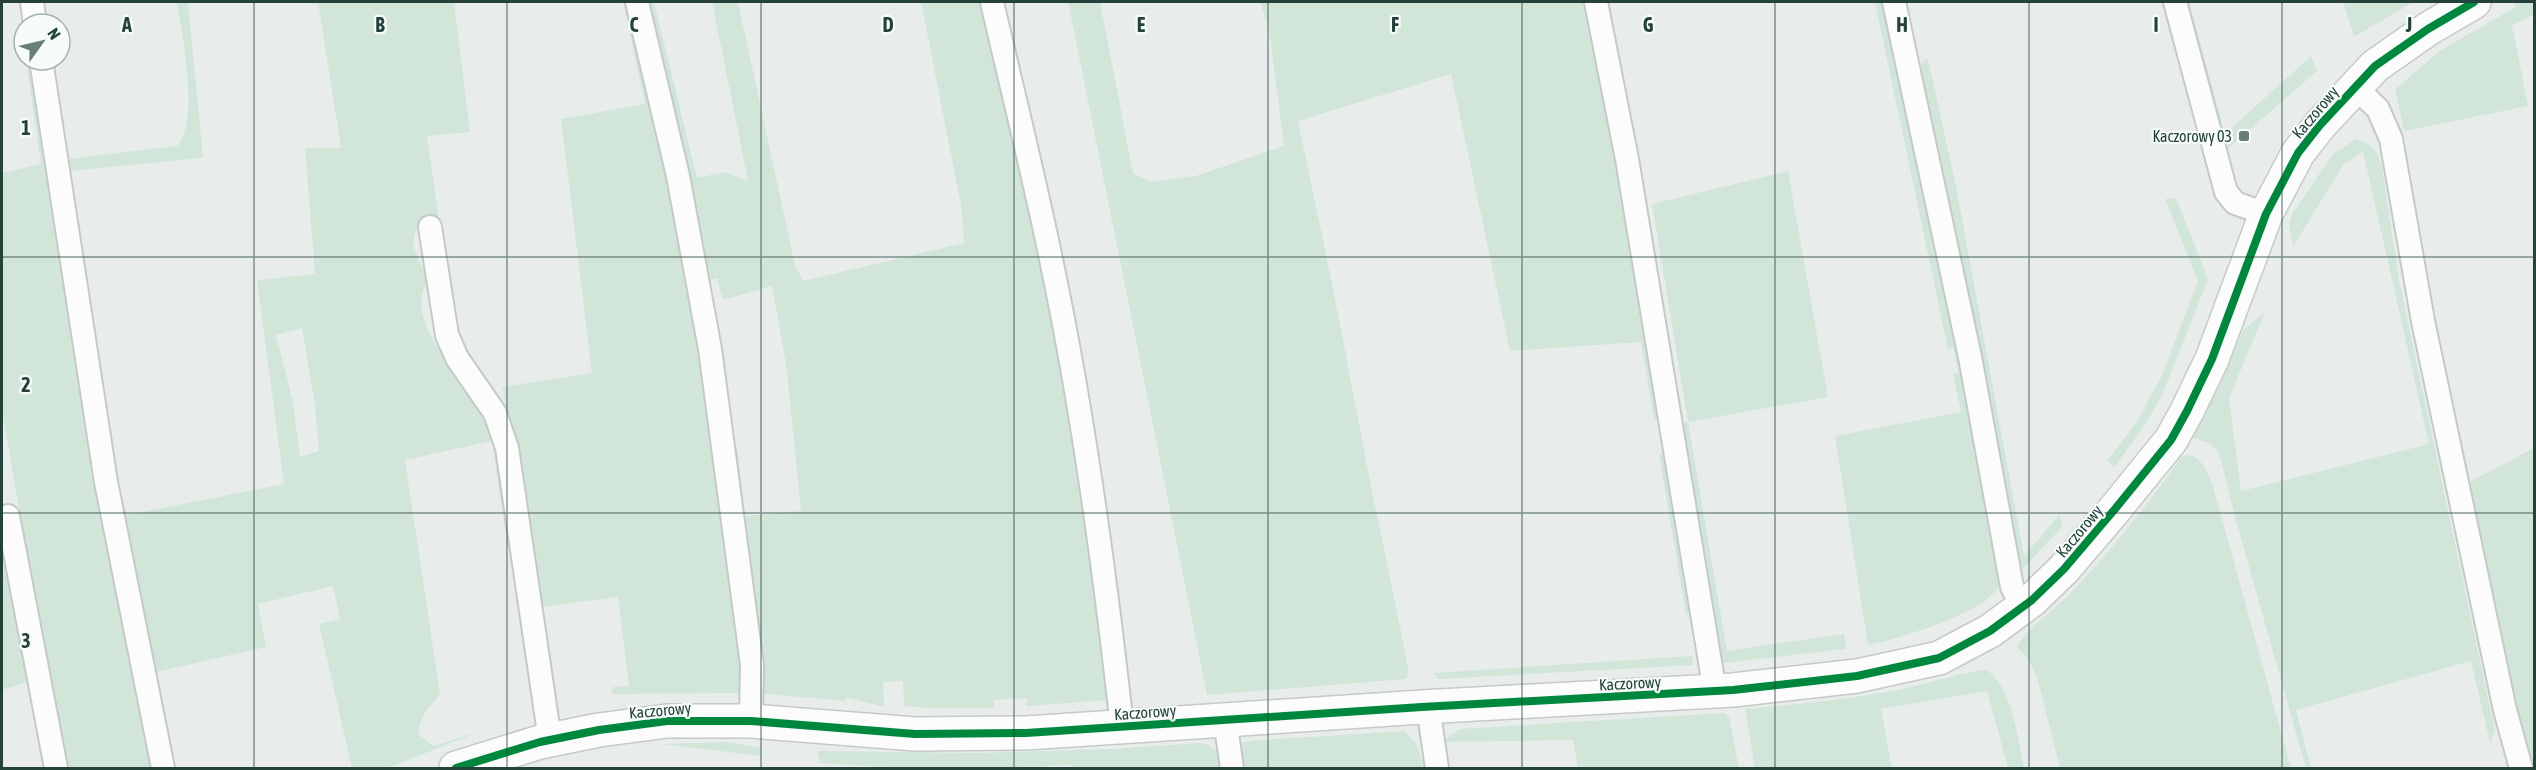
<svg xmlns="http://www.w3.org/2000/svg" width="2536" height="770" viewBox="0 0 2536 770" font-family="'Asap Condensed',sans-serif">
<style>
.green{fill:#d1e6d8;fill-rule:evenodd}
.lines{fill:none;stroke-linecap:round;stroke-linejoin:round}
.lane-casing{stroke:#c5cac8;stroke-width:26}
.street-casing{stroke:#c5cac8;stroke-width:36}
.lane{stroke:#fcfcfc;stroke-width:22}
.street{stroke:#fcfcfc;stroke-width:33}
.cycleway-casing{stroke:#f7fbf9;stroke-width:11}
.cycleway{stroke:#00873e;stroke-width:8}
.grid{fill:none;stroke:#24423a;stroke-width:1.5;stroke-opacity:0.55}
.poi-dot{fill:#697e78;stroke:#f7fbf9;stroke-width:2}
.labels{text-anchor:middle;stroke-width:4.5;stroke-linejoin:round;paint-order:stroke}
.street-label{font-size:16px;fill:#24423a;stroke:#f7fbf9}
.poi-label{font-size:16px;fill:#24423a;stroke:#f7fbf9;text-anchor:end}
.grid-label{font-size:20px;text-anchor:middle;font-weight:bold;fill:#24423a;stroke:#f7fbf9;stroke-width:4.5;stroke-linejoin:round;paint-order:stroke}
</style>
<rect width="100%" height="100%" fill="#e8edeb"/>
<path class="green" d="M 177,2 L 188,2 L 203,158 L 69,171 L 67,159 L 177,146 C 200,122 182,33 177,2 Z
M 318,2 L 454,2 L 470,132 L 427,136 L 443,247 L 431,221 L 420,222 C 404,250 423,257 427,283 C 400,323 476,390 492,426 C 497,437 497,451 500,462 C 504,488 509,513 514,539 L 508,548 L 492,441 L 405,460 L 440,694 C 431,707 417,717 419,735 L 434,746 L 486,729 L 388,768 L 352,768 L 319,624 L 340,619 L 333,586 L 258,604 L 266,647 L 156,672 L 158,684 L 155,684 L 115,470 L 127,515 L 284,484 L 257,280 L 315,274 L 305,148 L 341,148 ZM 302,328 L 315,405 L 319,451 L 300,457 L 293,402 L 276,335 Z
M 623,2 L 631,2 L 690,273 L 745,653 L 742,690 L 739,693 L 612,694 L 613,687 L 629,686 L 618,597 L 541,607 L 515,442 L 502,387 L 592,373 L 561,119 L 645,104 Z
M 645,2 L 654,2 L 697,178 L 724,172 L 748,181 L 712,2 L 738,2 L 795,265 L 803,281 L 964,243 L 961,205 L 921,2 L 985,2 L 1024,174 L 1074,427 L 1109,700 L 1026,706 L 1027,698 L 994,700 L 994,708 L 927,708 L 904,706 L 903,681 L 883,682 L 884,707 L 846,697 L 846,701 L 764,694 L 734,454 L 737,447 L 745,516 L 801,511 L 786,364 L 772,286 L 723,300 L 717,278 L 706,281 Z
M 1068,2 L 1100,2 L 1133,173 L 1151,182 L 1196,176 L 1284,146 L 1269,29 L 1260,2 L 1589,2 L 1663,417 L 1654,420 L 1641,342 L 1510,351 L 1451,74 L 1298,121 C 1322,232 1344,343 1365,455 C 1379,528 1396,601 1409,674 L 1406,679 L 1207,695 Z
M 1875,2 L 1888,2 L 1933,214 L 2000,582 C 1995,611 1895,640 1868,645 L 1835,436 L 1961,412 L 1953,374 L 1959,372 L 1953,348 L 1948,349 Z
M 2183,2 L 2189,2 L 2225,134 L 2311,56 L 2317,71 L 2224,152 Z
M 2343,2 L 2413,2 L 2354,37 Z
M 2514,2 L 2534,2 L 2534,15 L 2512,25 L 2528,106 L 2404,131 L 2395,89 L 2441,50 L 2516,7 Z
M 1928,59 L 1956,186 L 2024,556 L 2059,515 L 2063,526 L 2019,573 L 1920,74 L 1923,61 Z
M 26,60 L 34,60 L 99,486 L 143,728 L 154,768 L 68,768 L 48,675 L 2,410 L 2,173 L 41,164 Z
M 2356,139 C 2372,143 2378,151 2382,167 L 2399,280 L 2495,731 L 2490,743 L 2471,661 L 2296,710 L 2311,768 L 2306,768 L 2236,521 L 2222,464 L 2218,452 L 2211,444 L 2191,437 L 2219,387 L 2243,330 L 2265,312 L 2229,398 L 2241,491 L 2429,444 L 2363,151 L 2343,165 L 2293,247 L 2289,224 L 2292,214 L 2333,154 Z
M 1788,171 L 1828,397 L 1688,422 L 1727,651 L 1844,634 L 1846,649 L 1722,663 L 1683,424 L 1688,422 L 1652,204 Z
M 2176,198 L 2208,279 L 2164,391 L 2148,420 L 2114,468 L 2107,461 L 2138,420 L 2162,375 L 2198,281 L 2165,199 Z
M 2534,448 L 2534,765 L 2520,732 L 2466,484 Z
M 1659,454 L 1668,454 L 1693,612 L 1686,615 Z
M 2189,455 C 2203,459 2207,471 2212,483 L 2291,768 L 2060,768 L 2037,677 L 2029,660 L 2017,647 C 2021,634 2057,607 2069,595 C 2110,552 2147,506 2181,457 Z
M 2,541 L 27,682 L 2,690 Z
M 1692,656 L 1693,665 L 1438,679 L 1433,673 Z
M 1987,670 C 2014,691 2017,737 2024,768 L 2008,768 L 1987,691 L 1881,709 L 1892,768 L 1755,768 L 1745,709 C 1801,704 1859,699 1915,686 C 1939,681 1961,672 1987,670 Z
M 1725,713 L 1729,717 L 1739,768 L 1578,768 L 1573,740 L 1443,742 L 1459,729 Z
M 1404,731 L 1416,743 L 1425,768 L 1242,768 L 1241,744 L 1247,741 Z
M 727,742 L 762,748 L 761,756 L 663,744 Z
M 1201,743 C 1216,747 1222,753 1225,768 L 1072,768 L 1071,765 C 987,769 903,770 820,763 L 817,751 L 978,753 L 1110,749 Z"/>
<g class="lines">
<defs>
<path id="lane" d="M 32,2 L 35,24
M 637,2 L 678,176 L 710,349 L 752,665 L 751,721
M 992,2 C 1012,89 1034,176 1052,264 C 1084,416 1105,572 1122,727
M 1596,2 L 1627,159 L 1715,692
M 1894,2 L 1970,357 L 2012,587 L 2023,607
M 2175,2 L 2226,192 L 2235,203 L 2266,214
M 41,60 L 106,482 L 163,768
M 2355,87 L 2378,109 L 2391,139 L 2423,321 L 2505,710 L 2521,768
M 430,227 L 447,335 L 457,358 L 495,413 L 507,448 L 550,740
M 8,516 L 56,768
M 1428,707 L 1437,768
M 1225,720 L 1232,768"/>
<path id="street" d="M 456,768 L 540,742 L 599,730 L 667,721 L 751,721 L 915,734 L 1026,733 L 1422,707 L 1733,690 L 1857,676 L 1939,658 L 1990,631 L 2032,600 L 2064,569 L 2115,509 L 2171,440 L 2187,411 L 2212,359 L 2266,214 L 2298,153 L 2320,125 L 2375,66 L 2428,29 L 2474,2"/>
</defs>
<use href="#lane" class="lane-casing"/>
<use href="#street" class="street-casing"/>
<use href="#lane" class="lane"/>
<use href="#street" class="street"/>
<defs>
<path id="cycleway" d="M 456,768 L 540,742 L 599,730 L 667,721 L 751,721 L 915,734 L 1026,733 L 1422,707 L 1733,690 L 1857,676 L 1939,658 L 1990,631 L 2032,600 L 2064,569 L 2115,509 L 2171,440 L 2187,411 L 2212,359 L 2266,214 L 2298,153 L 2320,125 L 2375,66 L 2428,29 L 2474,2"/>
</defs>
<use href="#cycleway" class="cycleway-casing"/>
<use href="#cycleway" class="cycleway"/>
</g>
<path class="grid" d="M 254,2 L 254,768M 507,2 L 507,768M 761,2 L 761,768M 1014,2 L 1014,768M 1268,2 L 1268,768M 1522,2 L 1522,768M 1775,2 L 1775,768M 2029,2 L 2029,768M 2282,2 L 2282,768M 2,257 L 2534,257M 2,513 L 2534,513"/>
<rect class="poi-dot" x="2238" y="130" width="12" height="12" rx="3"/>
<g class="labels">
<g class="street-label">
<text transform="translate(2315 112) rotate(-50)" y="6">Kaczorowy</text>
<text transform="translate(2079 531) rotate(-50)" y="6">Kaczorowy</text>
<text transform="translate(1630 683) rotate(-3)" y="6">Kaczorowy</text>
<text transform="translate(660 710) rotate(-5)" y="6">Kaczorowy</text>
<text transform="translate(1145 712) rotate(-4)" y="6">Kaczorowy</text>
</g>
<g class="poi-label">
<text x="2232" y="142">Kaczorowy 03</text>
</g>
</g>
<g class="grid-label">
<text x="127" y="32">A</text>
<text x="380" y="32">B</text>
<text x="634" y="32">C</text>
<text x="888" y="32">D</text>
<text x="1141" y="32">E</text>
<text x="1395" y="32">F</text>
<text x="1648" y="32">G</text>
<text x="1902" y="32">H</text>
<text x="2156" y="32">I</text>
<text x="2409" y="32">J</text>
<text x="26" y="135">1</text>
<text x="26" y="392">2</text>
<text x="26" y="648">3</text>
</g>
<rect width="2536" height="770" fill="none" stroke="#24423a" stroke-width="6"/>
<g transform="translate(42 42) rotate(56)"><circle r="28" fill="#f7fbf9" stroke="#a3b1ad" stroke-width="1.5"/>
<path d="M0-4.5L10 22L0 15L-10 22Z" fill="#697e78"/>
<text y="-9" font-size="16" font-weight="bold" text-anchor="middle" fill="#24423a">N</text>
</g>
</svg>
